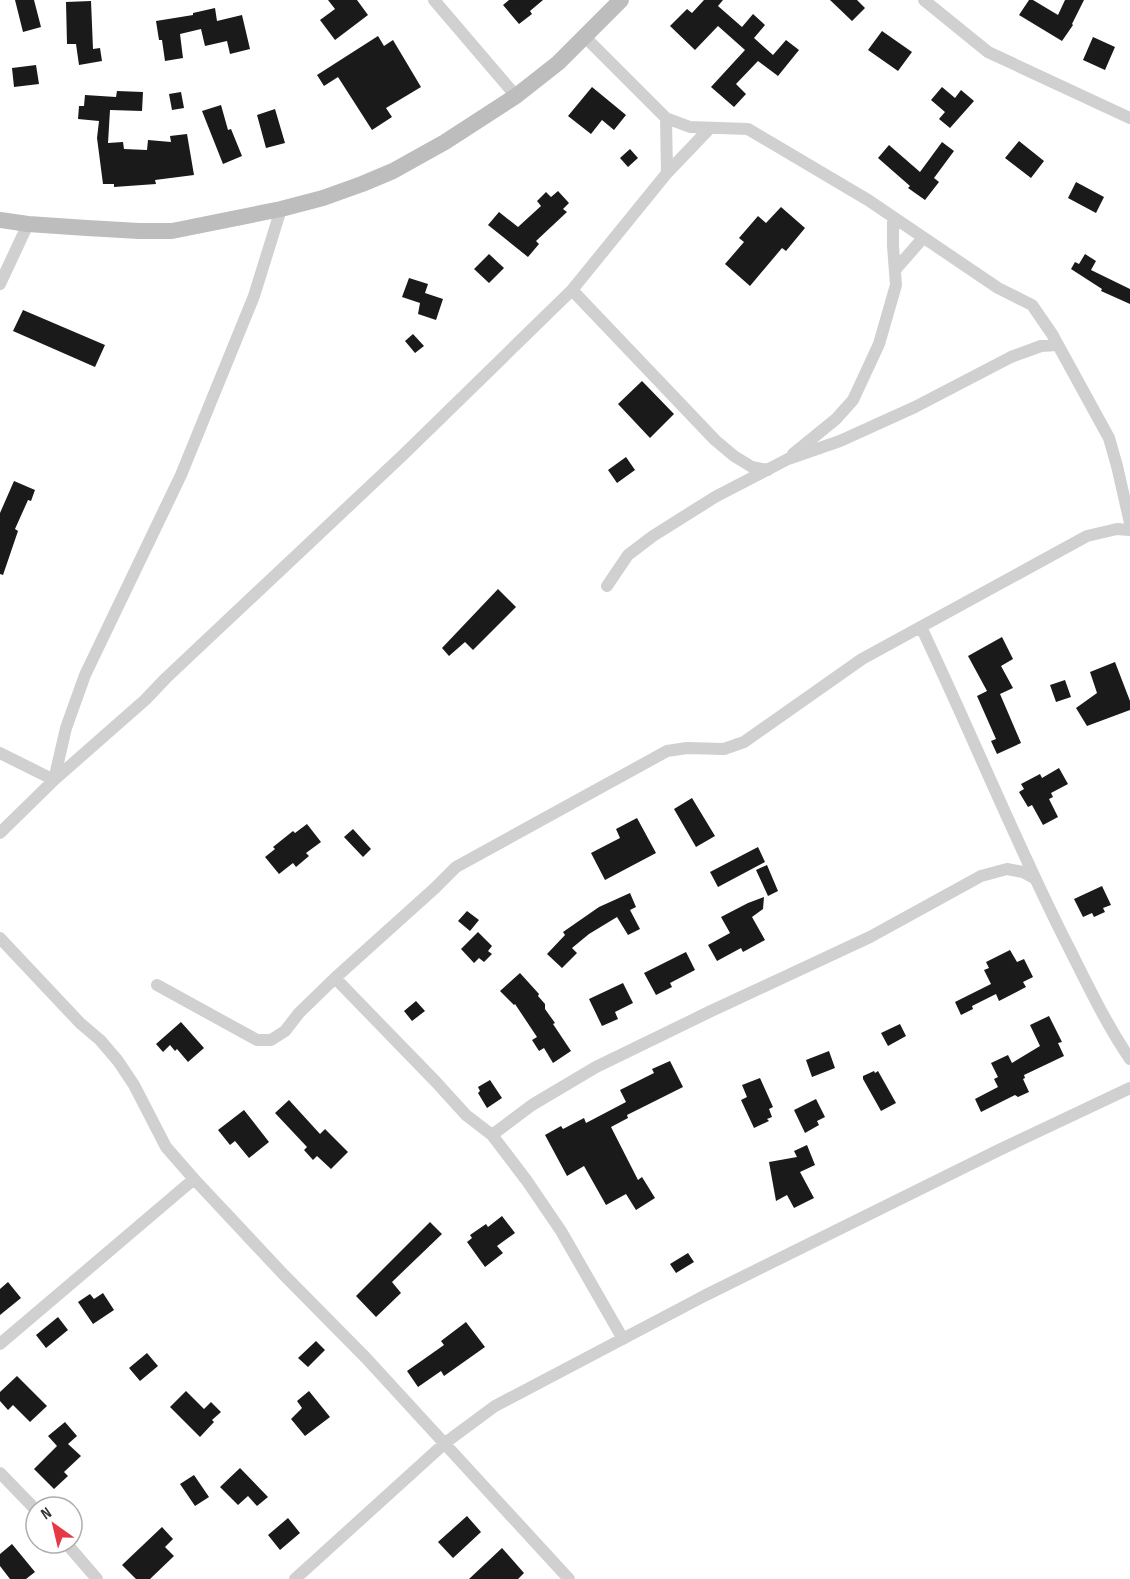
<svg xmlns="http://www.w3.org/2000/svg" width="1130" height="1579" viewBox="0 0 1130 1579" font-family="'Sofia Sans Condensed',sans-serif">
<style>
.building{fill:#1a1a1a}
.lines{fill:none;stroke-linecap:round;stroke-linejoin:round}
.street{stroke:#d0d0d0;stroke-width:12}
.secondary{stroke:#bdbdbd;stroke-width:16}
</style>
<rect width="100%" height="100%" fill="#fff"/>
<path class="building" d="M 15,0 L 34,0 L 41,27 L 23,32 Z
M 328,0 L 357,0 L 368,15 L 335,40 L 320,20 L 335,9 Z
M 509,0 L 543,0 L 530,11 L 532,14 L 519,24 L 503,5 Z
M 704,0 L 723,0 L 718,6 L 742,27 L 753,14 L 765,25 L 754,38 L 773,55 L 786,40 L 799,50 L 778,76 L 758,61 L 736,84 L 746,94 L 734,107 L 711,87 L 745,50 L 718,26 L 695,50 L 670,26 L 687,9 L 692,13 Z
M 830,0 L 857,0 L 865,8 L 852,21 Z
M 1029,0 L 1033,0 L 1058,15 L 1065,0 L 1084,0 L 1072,24 L 1073,25 L 1062,41 L 1019,15 Z
M 91,1 L 93,49 L 100,48 L 102,61 L 79,65 L 76,44 L 67,44 L 66,2 Z
M 215,8 L 217,21 L 242,15 L 250,49 L 230,54 L 227,41 L 205,46 L 201,29 L 180,34 L 183,58 L 165,61 L 162,40 L 159,40 L 156,21 L 193,15 L 193,13 Z
M 882,31 L 912,52 L 898,71 L 868,50 Z
M 378,36 L 384,46 L 393,40 L 421,87 L 386,108 L 392,117 L 372,130 L 338,77 L 324,86 L 317,75 Z
M 1093,37 L 1115,47 L 1105,70 L 1083,60 Z
M 36,65 L 39,84 L 14,87 L 12,68 Z
M 592,87 L 626,115 L 614,130 L 602,120 L 591,134 L 568,116 Z
M 942,87 L 955,98 L 961,90 L 974,101 L 950,128 L 939,119 L 945,112 L 931,100 Z
M 117,91 L 143,92 L 142,111 L 110,110 L 108,143 L 123,142 L 124,149 L 147,150 L 148,140 L 171,142 L 170,136 L 187,134 L 194,175 L 155,180 L 156,184 L 114,187 L 114,184 L 103,184 L 97,138 L 99,121 L 78,119 L 79,106 L 84,106 L 85,95 L 116,97 Z
M 181,92 L 184,108 L 172,110 L 169,94 Z
M 221,105 L 228,130 L 231,129 L 242,156 L 223,164 L 202,111 Z
M 275,109 L 285,143 L 266,148 L 257,115 Z
M 1019,141 L 1044,161 L 1031,178 L 1005,158 Z
M 942,142 L 954,151 L 934,178 L 939,182 L 925,200 L 908,188 L 910,186 L 878,158 L 889,145 L 920,172 Z
M 630,149 L 638,158 L 628,167 L 620,158 Z
M 1076,182 L 1104,197 L 1096,213 L 1068,198 Z
M 558,191 L 569,203 L 563,209 L 567,212 L 536,241 L 539,244 L 528,257 L 488,225 L 499,212 L 518,227 L 541,206 L 537,201 L 546,192 L 551,197 Z
M 781,207 L 805,228 L 786,251 L 782,248 L 750,286 L 725,264 L 744,242 L 739,238 L 758,216 L 766,223 Z
M 489,254 L 504,268 L 489,283 L 474,269 Z
M 1085,254 L 1096,261 L 1091,270 L 1130,289 L 1130,304 L 1101,291 L 1102,289 L 1071,269 L 1075,262 L 1079,264 Z
M 409,278 L 428,284 L 425,293 L 443,299 L 436,320 L 418,314 L 420,303 L 402,297 Z
M 23,310 L 105,345 L 95,367 L 13,331 Z
M 413,334 L 424,346 L 415,353 L 405,341 Z
M 642,381 L 674,414 L 650,438 L 618,404 Z
M 626,457 L 635,470 L 617,483 L 608,470 Z
M 14,481 L 35,490 L 31,501 L 28,500 L 15,529 L 18,531 L 3,575 L 0,574 L 0,513 Z
M 498,589 L 516,607 L 473,650 L 465,642 L 449,656 L 442,648 Z
M 1002,637 L 1013,659 L 1001,666 L 1013,688 L 1000,694 L 1021,743 L 997,754 L 991,741 L 996,739 L 977,696 L 987,691 L 968,656 Z
M 1115,662 L 1130,701 L 1130,710 L 1087,726 L 1076,708 L 1097,693 L 1090,672 Z
M 1065,680 L 1071,697 L 1056,702 L 1050,685 Z
M 1059,768 L 1068,784 L 1051,793 L 1053,797 L 1049,799 L 1058,817 L 1043,825 L 1032,805 L 1028,807 L 1019,792 L 1024,789 L 1021,784 L 1040,774 L 1042,778 Z
M 692,798 L 715,836 L 696,847 L 674,809 Z
M 637,818 L 656,853 L 605,880 L 591,853 L 620,838 L 616,829 Z
M 307,824 L 321,842 L 306,853 L 309,856 L 296,867 L 293,863 L 279,874 L 265,857 L 275,849 L 273,847 L 293,831 L 295,833 Z
M 353,829 L 371,849 L 363,857 L 344,837 Z
M 758,847 L 765,862 L 718,887 L 710,872 Z
M 767,865 L 778,891 L 768,896 L 756,870 Z
M 1102,886 L 1111,905 L 1103,908 L 1105,912 L 1094,917 L 1092,913 L 1083,917 L 1074,899 Z
M 630,893 L 636,907 L 630,910 L 640,929 L 628,935 L 617,917 L 589,934 L 572,948 L 577,953 L 562,968 L 547,954 L 565,935 L 563,932 L 599,907 Z
M 764,897 L 763,909 L 752,917 L 765,940 L 743,952 L 741,948 L 717,961 L 708,945 L 730,933 L 721,917 L 748,903 Z
M 467,911 L 479,920 L 470,931 L 458,921 Z
M 478,932 L 492,946 L 488,951 L 492,954 L 484,962 L 479,958 L 474,963 L 461,949 Z
M 1010,950 L 1017,962 L 1024,959 L 1033,977 L 1023,982 L 1026,987 L 999,1001 L 996,994 L 972,1006 L 973,1009 L 961,1015 L 955,1002 L 991,984 L 984,970 L 989,968 L 986,962 Z
M 686,952 L 695,970 L 670,983 L 672,987 L 656,995 L 644,973 Z
M 520,973 L 539,994 L 538,996 L 545,1004 L 545,1009 L 555,1023 L 553,1024 L 571,1051 L 553,1063 L 544,1048 L 539,1051 L 532,1040 L 537,1037 L 515,1004 L 514,1005 L 500,991 Z
M 623,983 L 633,1003 L 615,1012 L 618,1019 L 602,1026 L 589,999 Z
M 416,1001 L 425,1011 L 412,1021 L 404,1011 Z
M 1049,1016 L 1062,1042 L 1058,1043 L 1064,1056 L 1024,1075 L 1025,1078 L 1023,1079 L 1029,1092 L 1018,1097 L 1015,1095 L 981,1112 L 975,1099 L 998,1087 L 994,1079 L 998,1077 L 991,1063 L 1008,1055 L 1012,1063 L 1040,1046 L 1030,1025 Z
M 181,1022 L 204,1048 L 188,1062 L 177,1049 L 175,1051 L 170,1045 L 163,1052 L 156,1044 Z
M 900,1024 L 906,1036 L 888,1046 L 881,1033 Z
M 829,1051 L 835,1068 L 812,1077 L 806,1060 Z
M 670,1061 L 683,1087 L 627,1115 L 628,1118 L 611,1127 L 638,1180 L 642,1177 L 655,1198 L 636,1210 L 626,1194 L 606,1205 L 584,1166 L 567,1176 L 545,1135 L 561,1126 L 563,1129 L 584,1118 L 586,1123 L 626,1102 L 620,1090 L 654,1073 L 652,1069 Z
M 874,1071 L 875,1073 L 878,1071 L 896,1103 L 881,1111 L 863,1079 L 863,1076 Z
M 760,1078 L 773,1107 L 769,1109 L 772,1117 L 767,1119 L 769,1121 L 754,1128 L 741,1100 L 747,1097 L 742,1085 Z
M 490,1080 L 502,1098 L 487,1108 L 478,1093 L 480,1091 L 478,1087 Z
M 816,1099 L 825,1117 L 817,1121 L 819,1125 L 805,1133 L 794,1110 Z
M 289,1100 L 320,1134 L 325,1129 L 348,1152 L 331,1169 L 317,1156 L 313,1160 L 304,1150 L 307,1147 L 275,1113 Z
M 244,1110 L 269,1142 L 249,1158 L 235,1141 L 230,1145 L 218,1130 Z
M 807,1145 L 815,1165 L 800,1172 L 814,1198 L 794,1208 L 787,1195 L 776,1201 L 769,1162 L 797,1157 L 794,1151 Z
M 502,1216 L 515,1233 L 497,1246 L 503,1253 L 485,1267 L 467,1242 L 472,1238 L 470,1235 L 486,1224 L 488,1227 Z
M 430,1222 L 442,1234 L 392,1282 L 401,1293 L 376,1317 L 356,1296 Z
M 688,1253 L 694,1262 L 676,1273 L 670,1264 Z
M 8,1282 L 21,1298 L 0,1315 L 0,1289 Z
M 103,1293 L 114,1310 L 93,1324 L 78,1302 L 90,1294 L 94,1299 Z
M 58,1317 L 68,1330 L 46,1348 L 36,1335 Z
M 466,1322 L 485,1347 L 444,1376 L 441,1371 L 418,1387 L 407,1371 L 444,1345 L 441,1341 Z
M 316,1341 L 325,1350 L 308,1367 L 298,1358 Z
M 147,1353 L 158,1366 L 140,1381 L 129,1368 Z
M 17,1376 L 47,1406 L 30,1422 L 13,1405 L 8,1410 L 0,1401 L 0,1392 Z
M 186,1391 L 204,1409 L 211,1402 L 221,1412 L 212,1420 L 214,1422 L 200,1437 L 170,1407 Z
M 309,1391 L 330,1417 L 305,1436 L 291,1419 L 302,1408 L 297,1401 Z
M 65,1422 L 77,1436 L 68,1444 L 81,1456 L 64,1472 L 68,1476 L 54,1489 L 34,1469 L 57,1446 L 48,1436 Z
M 240,1468 L 268,1497 L 257,1506 L 248,1496 L 238,1505 L 220,1487 Z
M 194,1475 L 209,1497 L 195,1506 L 180,1484 Z
M 467,1516 L 481,1532 L 453,1558 L 438,1542 Z
M 288,1518 L 300,1533 L 280,1550 L 268,1535 Z
M 162,1527 L 173,1539 L 165,1547 L 174,1556 L 150,1579 L 136,1579 L 122,1565 Z
M 12,1544 L 35,1572 L 26,1579 L 10,1579 L 0,1566 L 0,1554 Z
M 502,1548 L 524,1573 L 518,1579 L 469,1579 Z"/>
<g class="lines">
<path class="street" d="M 434,0 L 516,96
M 924,0 L 988,52 L 1130,118
M 585,37 L 666,118 L 690,127 L 748,129 L 868,200 L 998,288 L 1032,305 L 1052,334 L 1109,438 L 1117,466 L 1130,523
M 667,173 L 710,128
M 895,270 L 923,238
M 0,284 L 28,224
M 572,290 L 715,440 L 734,456 L 752,467 L 768,470
M 793,454 L 836,419 L 853,400 L 879,344 L 896,285 L 893,246 L 893,217
M 607,586 L 628,555 L 653,536 L 715,497 L 788,459 L 840,441 L 915,407 L 1011,357 L 1041,346 L 1058,345
M 921,627 C 970,730 1013,836 1064,938 C 1085,979 1104,1021 1130,1059
M 0,753 L 54,780 L 66,728 L 85,675 L 181,475 L 254,296 L 281,209
M 0,833 L 54,780 L 145,700 L 166,678 L 403,455 L 572,290 L 667,173 L 666,118
M 0,938 L 80,1023 L 100,1040 L 118,1061 L 134,1085 L 166,1147 L 194,1179 L 284,1275 L 366,1358 L 569,1579
M 335,978 L 436,1082 L 466,1115 L 492,1135 L 527,1181 L 561,1231 L 623,1339
M 157,985 L 257,1040 L 271,1040 L 285,1031 L 299,1013 L 335,978 L 435,888 L 456,867 L 667,751 L 687,748 L 724,749 L 744,742 L 862,659 L 1087,536 L 1117,529 L 1130,530
M 492,1135 L 532,1105 L 596,1067 L 709,1012 L 870,937 L 981,876 L 1007,869 L 1023,872 L 1034,878
M 0,1344 L 194,1179
M 0,1473 L 36,1510
M 66,1543 L 97,1579
M 295,1579 L 445,1443 L 495,1406 L 706,1295 L 999,1150 L 1130,1088"/>
<path class="secondary" d="M 0,220 L 28,224 L 87,228 L 139,231 L 172,231 L 281,209 L 323,198 L 362,184 L 393,171 L 445,142 L 516,96 L 558,63 L 621,0"/>
</g>
<g transform="translate(54 1525) rotate(326)"><circle r="28" fill="#ffffff" stroke="#adadad" stroke-width="1.5"/>
<path d="M0-4.5L10 22L0 15L-10 22Z" fill="#e63946"/>
<text y="-9" font-size="16" font-weight="bold" text-anchor="middle" fill="#333333">N</text>
</g>
</svg>
